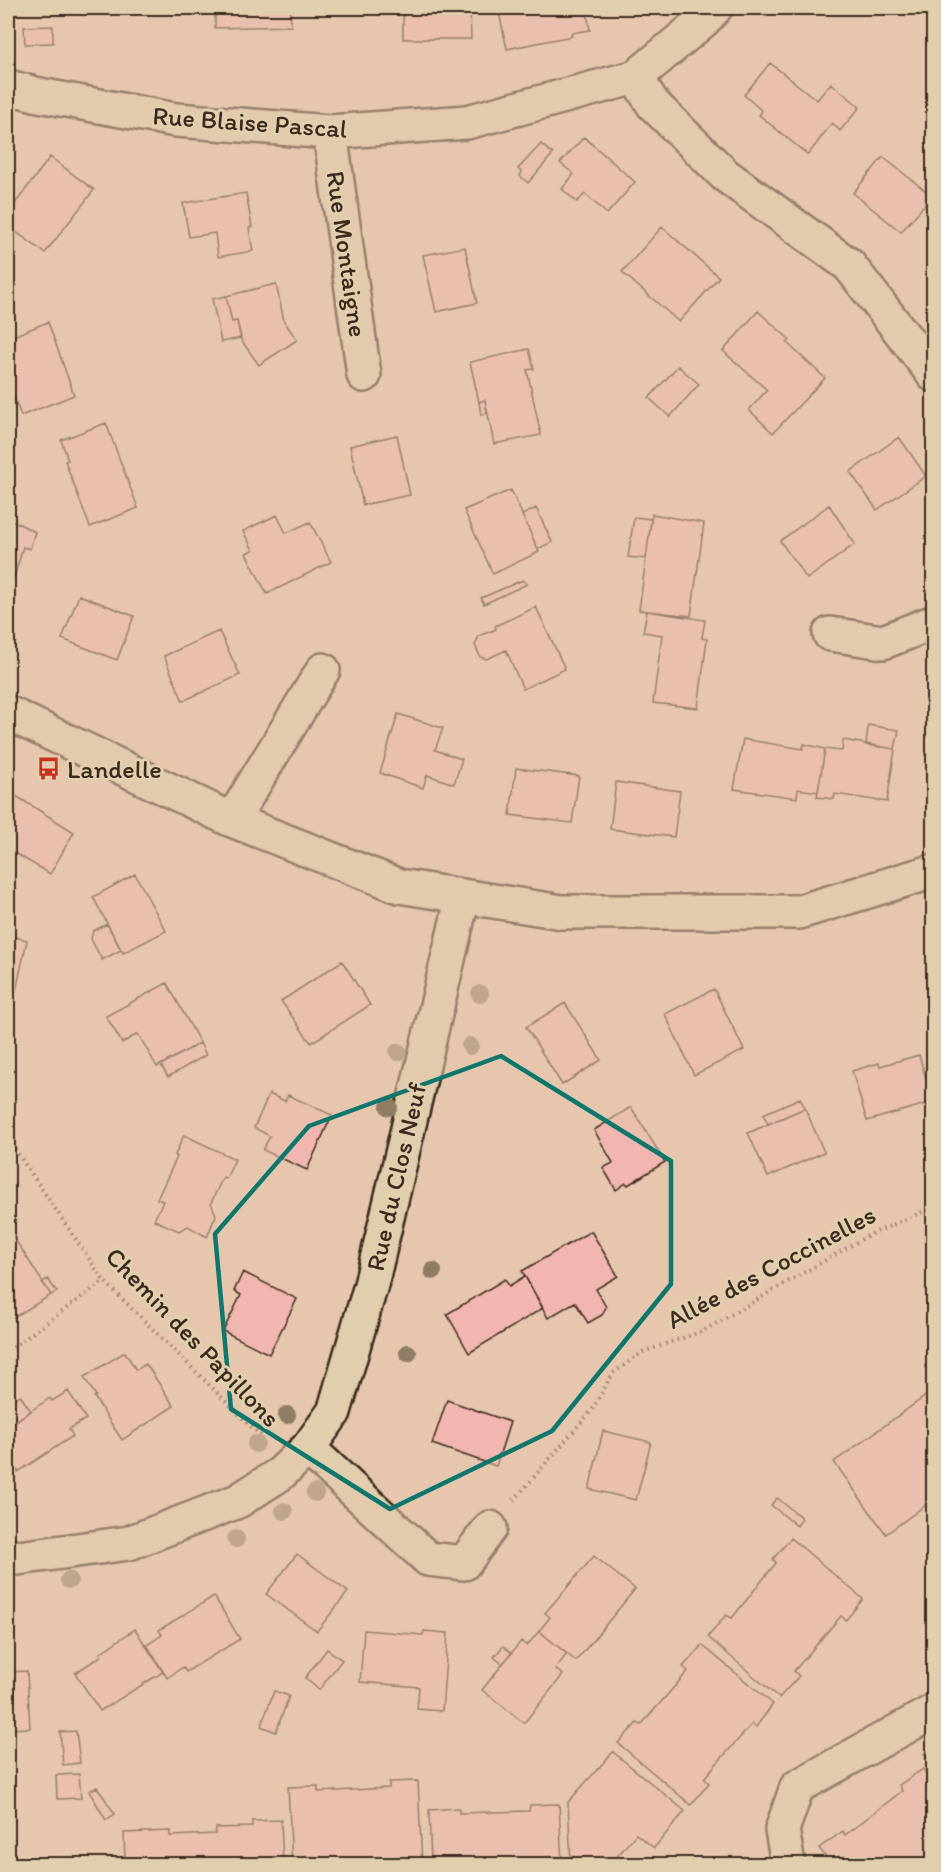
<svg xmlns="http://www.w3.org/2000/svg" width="941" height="1872" viewBox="0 0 941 1872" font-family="Itim,sans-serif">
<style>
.building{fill:#f1b6af;stroke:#3b2a1e;stroke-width:1.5}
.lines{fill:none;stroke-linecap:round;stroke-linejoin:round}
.minor-casing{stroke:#3b2a1e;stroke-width:38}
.path{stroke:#3b2a1e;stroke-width:4;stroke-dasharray:1.5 4.5;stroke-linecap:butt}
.minor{stroke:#e1ceac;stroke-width:33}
.tree{fill:#8e7b65}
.marked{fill:none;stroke:#0f766e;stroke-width:4.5;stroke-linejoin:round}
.labels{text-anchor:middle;stroke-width:6;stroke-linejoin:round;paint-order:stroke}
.street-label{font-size:26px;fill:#3b2a1e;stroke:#e1ceac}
.poi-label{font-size:26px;fill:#3b2a1e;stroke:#e1ceac;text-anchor:start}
</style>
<rect width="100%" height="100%" fill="#e6c7ad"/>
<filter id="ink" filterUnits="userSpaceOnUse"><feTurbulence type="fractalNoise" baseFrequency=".0167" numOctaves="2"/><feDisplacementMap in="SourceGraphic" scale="12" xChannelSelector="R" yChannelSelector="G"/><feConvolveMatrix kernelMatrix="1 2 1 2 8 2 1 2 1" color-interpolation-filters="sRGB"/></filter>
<g filter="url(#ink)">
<path class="building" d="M 215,8 L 290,8 L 291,26 L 215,28 Z
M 403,8 L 470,8 L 471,39 L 403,39 Z
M 498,8 L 586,8 L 590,30 L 571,33 L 572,36 L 507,49 Z
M 53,26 L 53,43 L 25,44 L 24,27 Z
M 770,63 L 817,100 L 831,83 L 860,107 L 840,131 L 832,123 L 808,155 L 759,115 L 762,111 L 744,95 Z
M 584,137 L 635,182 L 607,214 L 585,194 L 577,202 L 562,189 L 574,174 L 560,163 Z
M 541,144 L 553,154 L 528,183 L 520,176 L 522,172 L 518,169 Z
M 50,157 L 94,190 L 45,253 L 8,226 L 8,213 Z
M 883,157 L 932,196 L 901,232 L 853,193 Z
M 246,193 L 252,227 L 249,228 L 253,251 L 218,257 L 215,233 L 189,237 L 183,203 Z
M 662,227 L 719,277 L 679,322 L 622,272 Z
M 465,247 L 477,303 L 436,312 L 423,255 Z
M 276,284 L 284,321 L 297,340 L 259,365 L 241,340 L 237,321 L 232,322 L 226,296 Z
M 226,296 L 232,322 L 237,321 L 241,338 L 221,342 L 212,299 Z
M 758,311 L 790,340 L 787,343 L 825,378 L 773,433 L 749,410 L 767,390 L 723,351 Z
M 48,322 L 74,395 L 21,416 L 8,381 L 8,338 Z
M 529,349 L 534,369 L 527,370 L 541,435 L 494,444 L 485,400 L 479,402 L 470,362 Z
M 678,366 L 699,384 L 670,417 L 649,398 Z
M 485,400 L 487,413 L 481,415 L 479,402 Z
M 106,423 L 138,508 L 90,527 L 65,461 L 68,460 L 61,440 Z
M 397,435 L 410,495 L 363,505 L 350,446 Z
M 899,437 L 926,476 L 877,510 L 850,472 Z
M 511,490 L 539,552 L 493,574 L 464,510 Z
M 829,505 L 855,544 L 807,579 L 780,541 Z
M 536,508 L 552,542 L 538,549 L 522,515 Z
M 652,514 L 704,523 L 691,616 L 639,610 Z
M 277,515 L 286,533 L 310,522 L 331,562 L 267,594 L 246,553 L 253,550 L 243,531 Z
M 634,517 L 651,519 L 646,559 L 628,557 Z
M 8,518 L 35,532 L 30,549 L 23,547 L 8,598 Z
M 523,580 L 527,584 L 484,604 L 481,598 Z
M 79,595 L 134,616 L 117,660 L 62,639 Z
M 536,607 L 565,669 L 523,689 L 506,650 L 487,659 L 480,657 L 475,645 L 479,636 L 496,629 L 495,626 Z
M 647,611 L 705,620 L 702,638 L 707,639 L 698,708 L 653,703 L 662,635 L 643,632 Z
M 219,631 L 240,675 L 183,701 L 164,656 Z
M 398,714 L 443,728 L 435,750 L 462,759 L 454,784 L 427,775 L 423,788 L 380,773 Z
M 868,725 L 899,730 L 895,749 L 866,745 Z
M 743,739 L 803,749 L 804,744 L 825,749 L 818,792 L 798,789 L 797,798 L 734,789 Z
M 843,740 L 895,749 L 887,802 L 835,794 L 834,799 L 817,797 L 825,749 L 842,751 Z
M 516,768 L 579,776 L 572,823 L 510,815 Z
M 616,782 L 680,791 L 674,837 L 610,829 Z
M 8,791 L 74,832 L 50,874 L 8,849 Z
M 135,874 L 166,931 L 123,953 L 93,897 Z
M 107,924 L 121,950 L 102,960 L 91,939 L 93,931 Z
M 8,935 L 27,940 L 10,1019 L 8,1018 Z
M 342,961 L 370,1005 L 311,1043 L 281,1001 Z
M 167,983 L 200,1043 L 157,1067 L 138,1034 L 122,1043 L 106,1016 Z
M 714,989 L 744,1050 L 694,1075 L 665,1014 Z
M 565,1003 L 601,1060 L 562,1085 L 526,1027 Z
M 200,1043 L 206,1055 L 168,1077 L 161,1065 Z
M 919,1055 L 933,1102 L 867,1121 L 852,1071 L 879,1063 L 880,1066 Z
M 269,1094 L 285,1101 L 288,1095 L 332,1115 L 307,1170 L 263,1150 L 270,1136 L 254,1128 Z
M 800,1098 L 805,1108 L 768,1124 L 763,1114 Z
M 631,1107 L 665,1162 L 628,1185 L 626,1183 L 616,1190 L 603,1168 L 613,1163 L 594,1130 Z
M 805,1108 L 824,1152 L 768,1177 L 748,1133 Z
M 184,1135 L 235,1159 L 226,1179 L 223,1177 L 211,1203 L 216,1215 L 207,1237 L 188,1226 L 179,1231 L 154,1220 L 163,1201 L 157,1199 L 177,1157 L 175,1155 Z
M 9,1230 L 51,1295 L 8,1321 L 8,1231 Z
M 591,1231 L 618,1276 L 596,1289 L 606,1307 L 602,1315 L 588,1323 L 575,1302 L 548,1318 L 522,1271 Z
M 243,1272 L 297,1299 L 269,1354 L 223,1331 L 241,1295 L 234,1291 Z
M 525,1276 L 543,1308 L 469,1353 L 447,1314 L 505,1279 L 509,1286 Z
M 48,1279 L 57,1292 L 51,1295 L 42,1282 Z
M 125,1352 L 136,1370 L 146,1364 L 174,1406 L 122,1440 L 94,1397 L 96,1396 L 84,1377 Z
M 934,1390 L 934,1499 L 886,1534 L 834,1462 Z
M 68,1391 L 86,1419 L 69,1429 L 73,1436 L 18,1472 L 8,1457 L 8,1426 L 50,1398 L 52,1401 Z
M 20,1395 L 31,1411 L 8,1426 L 8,1403 Z
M 447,1400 L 510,1422 L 496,1466 L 432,1444 Z
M 603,1431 L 651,1442 L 636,1500 L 589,1489 Z
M 777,1498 L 802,1518 L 797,1526 L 771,1505 Z
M 791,1538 L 863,1599 L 846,1620 L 841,1616 L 794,1671 L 799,1676 L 779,1698 L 708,1637 L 726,1615 L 732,1618 L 776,1563 L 773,1559 Z
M 297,1554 L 348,1592 L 317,1631 L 266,1594 Z
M 594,1556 L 635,1589 L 576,1661 L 539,1631 L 550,1617 L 545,1613 Z
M 214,1596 L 240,1639 L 186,1672 L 183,1667 L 167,1678 L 147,1645 L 162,1635 L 159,1630 Z
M 135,1629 L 163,1672 L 100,1711 L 75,1673 L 101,1656 L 100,1653 Z
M 364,1630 L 423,1635 L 424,1631 L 448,1633 L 442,1711 L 417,1709 L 419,1687 L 360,1682 Z
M 539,1631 L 567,1654 L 555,1669 L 563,1675 L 524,1723 L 482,1690 L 521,1641 L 527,1646 Z
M 702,1645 L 773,1704 L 756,1727 L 752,1724 L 704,1778 L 709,1783 L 691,1805 L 618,1743 L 637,1723 L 641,1725 L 688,1671 L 683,1667 Z
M 503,1646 L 512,1653 L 502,1664 L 494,1657 Z
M 327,1649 L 342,1660 L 319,1690 L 305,1678 Z
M 27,1671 L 30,1728 L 8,1729 L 8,1672 Z
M 274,1691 L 289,1696 L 276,1732 L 261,1726 Z
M 76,1731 L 80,1763 L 63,1765 L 60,1732 Z
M 934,1747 L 934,1762 L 931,1764 L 924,1754 Z
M 613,1752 L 685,1811 L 654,1848 L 636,1834 L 611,1864 L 571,1864 L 568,1802 Z
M 923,1769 L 934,1783 L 934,1864 L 831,1864 L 819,1848 L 843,1831 L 845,1835 L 902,1791 L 899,1785 Z
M 79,1774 L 81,1798 L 57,1799 L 56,1775 Z
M 418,1781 L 422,1864 L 292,1864 L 288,1787 L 318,1786 L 318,1792 L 389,1788 L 389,1782 Z
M 97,1787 L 115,1814 L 106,1820 L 89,1791 Z
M 559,1804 L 562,1864 L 431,1864 L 429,1810 L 459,1808 L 459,1813 L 529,1811 L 530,1805 Z
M 281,1820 L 283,1864 L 125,1864 L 124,1833 L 170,1831 L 170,1836 L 215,1834 L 216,1828 L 252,1827 L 252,1821 Z"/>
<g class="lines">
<defs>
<path id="minor" d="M 636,77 L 653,104 L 725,175 L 849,265 L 934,375
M 8,87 L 39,95 L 176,120 L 330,132 L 467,122 L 636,77 L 704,20 L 715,8
M 330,132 L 364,375
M 830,634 L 883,642 L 934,622
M 8,713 L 232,820 L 399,886 L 562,912 L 799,912 L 934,871
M 232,820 L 323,670
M 308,1448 L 428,1559 L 464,1563 L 490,1528
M 8,1555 L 18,1558 L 129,1543 L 238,1501 L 280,1474 L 308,1448 L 334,1412 L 371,1285 L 463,896
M 788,1864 L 782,1830 L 797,1787 L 934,1711"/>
</defs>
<use href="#minor" class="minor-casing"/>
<path class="path" d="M 8,1139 L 104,1281 L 263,1438
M 8,1351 L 104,1281
M 514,1500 L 592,1410 L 613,1373 L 643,1352 L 703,1331 L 869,1235 L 934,1207"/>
<use href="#minor" class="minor"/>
</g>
<g class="tree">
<circle cx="480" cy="994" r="9"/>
<circle cx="470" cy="1046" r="9"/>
<circle cx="398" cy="1052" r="9"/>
<circle cx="389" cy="1107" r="9"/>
<circle cx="433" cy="1271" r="9"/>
<circle cx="408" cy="1353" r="9"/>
<circle cx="287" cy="1415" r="9"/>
<circle cx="256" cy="1444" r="9"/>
<circle cx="315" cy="1493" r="9"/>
<circle cx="284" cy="1511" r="9"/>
<circle cx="236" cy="1539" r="9"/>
<circle cx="69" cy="1580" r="9"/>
</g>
</g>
<path d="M0 0H941V1872H0ZM 501,1056 L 671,1161 L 671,1284 L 552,1431 L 390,1509 L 231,1409 L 215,1234 L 309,1126 Z" fill="#e6c7ad" fill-opacity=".55" fill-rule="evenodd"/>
<path class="marked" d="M 501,1056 L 671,1161 L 671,1284 L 552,1431 L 390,1509 L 231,1409 L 215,1234 L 309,1126 Z"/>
<defs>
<symbol id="bus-bare" viewBox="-9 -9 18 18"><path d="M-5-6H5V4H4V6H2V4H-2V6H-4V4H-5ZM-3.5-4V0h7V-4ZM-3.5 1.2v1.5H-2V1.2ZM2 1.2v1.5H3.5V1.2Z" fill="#c8321e" stroke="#e1ceac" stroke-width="2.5" paint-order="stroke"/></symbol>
</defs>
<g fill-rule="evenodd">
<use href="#bus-bare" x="32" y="752" width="33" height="33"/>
</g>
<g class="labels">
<g class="street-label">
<text transform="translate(250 122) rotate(4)" y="9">Rue Blaise Pascal</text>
<text transform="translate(347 254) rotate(82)" y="9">Rue Montaigne</text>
<text transform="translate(396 1177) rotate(-77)" y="9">Rue du Clos Neuf</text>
<text transform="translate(771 1267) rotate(-28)" y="9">Allée des Coccinelles</text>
<text transform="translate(193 1337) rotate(46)" y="9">Chemin des Papillons</text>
</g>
<g class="poi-label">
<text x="67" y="778">Landelle</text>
</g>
</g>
<rect width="941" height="1872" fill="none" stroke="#e1ceac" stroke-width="30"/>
<rect x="15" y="15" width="911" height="1842" fill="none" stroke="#3b2a1e" stroke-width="2" filter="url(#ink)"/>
</svg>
